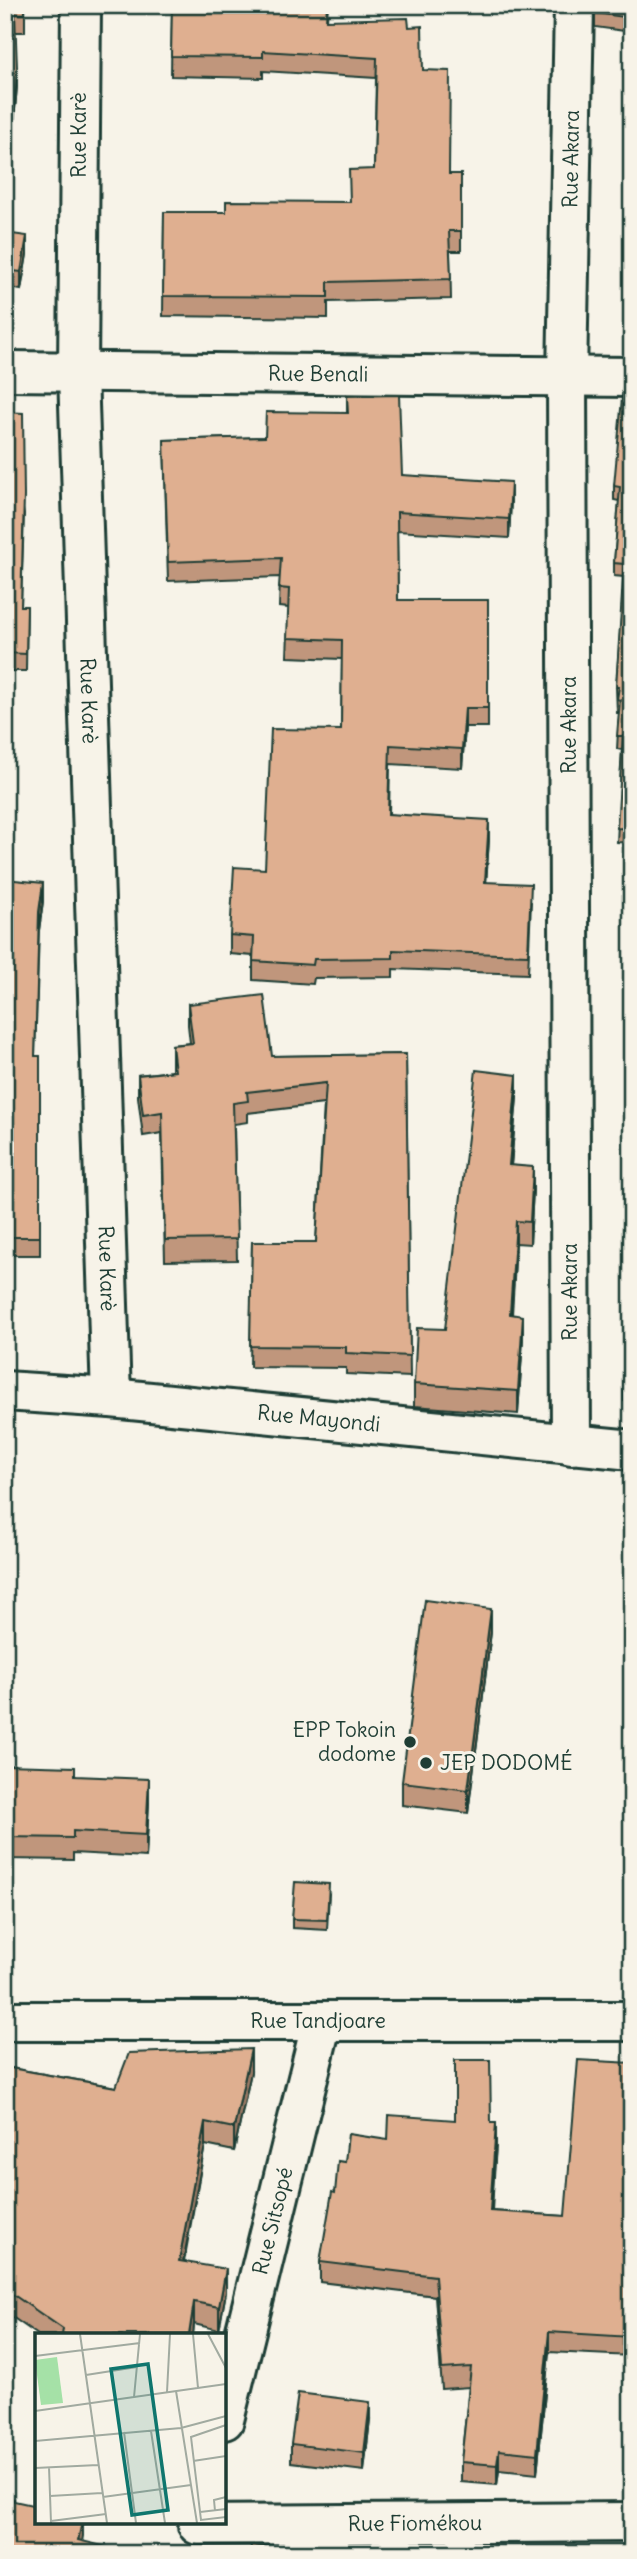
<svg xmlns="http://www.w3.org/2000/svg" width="637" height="2559" viewBox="0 0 637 2559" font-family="Delius,sans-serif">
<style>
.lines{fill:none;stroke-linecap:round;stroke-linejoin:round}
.minor-casing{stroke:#1f3d34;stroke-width:44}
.tertiary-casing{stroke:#1f3d34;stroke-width:44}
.minor{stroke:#f7f3e8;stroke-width:38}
.tertiary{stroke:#f7f3e8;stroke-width:38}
.wall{fill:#c0967c;stroke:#1f3d34;stroke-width:2}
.shaded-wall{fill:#9c7a65;stroke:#1f3d34;stroke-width:2}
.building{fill:#dfaf90;stroke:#1f3d34;stroke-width:2}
.poi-dot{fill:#1f3d34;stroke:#f7f3e8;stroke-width:2.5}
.labels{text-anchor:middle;stroke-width:6;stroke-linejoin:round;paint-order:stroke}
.street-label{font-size:21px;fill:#1f3d34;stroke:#f7f3e8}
.poi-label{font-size:21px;fill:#1f3d34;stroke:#f7f3e8;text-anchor:end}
.inset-road{fill:none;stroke:#a1aaa0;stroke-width:2}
.view{fill:#0f766e;fill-opacity:0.15;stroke:#0f766e;stroke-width:3.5}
.inset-edge{fill:none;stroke:#1f3d34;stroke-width:3.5}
</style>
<rect width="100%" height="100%" fill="#f7f3e8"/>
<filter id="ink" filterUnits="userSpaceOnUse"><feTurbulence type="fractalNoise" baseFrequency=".0143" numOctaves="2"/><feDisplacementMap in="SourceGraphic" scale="14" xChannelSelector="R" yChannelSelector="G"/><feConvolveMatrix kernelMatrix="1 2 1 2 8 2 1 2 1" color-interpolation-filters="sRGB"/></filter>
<g filter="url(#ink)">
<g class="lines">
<defs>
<g id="minor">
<path id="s1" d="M 81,5 L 78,373 L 111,1398"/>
<path id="s2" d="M 5,371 L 632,377"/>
<path id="s3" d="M 5,1391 L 111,1398 L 632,1450"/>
<path id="s4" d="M 571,1445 L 567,377 L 574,5"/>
<path id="s5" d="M 224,2420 L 322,2021"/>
<path id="s6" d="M 198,2525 L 632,2522"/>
</g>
<g id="tertiary">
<path id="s7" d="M 5,2021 L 632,2021"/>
</g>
</defs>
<use href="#minor" class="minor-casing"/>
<use href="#tertiary" class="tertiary-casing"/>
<use href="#minor" class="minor"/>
<use href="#tertiary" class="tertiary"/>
</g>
<path class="wall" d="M 5,5 L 25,5 L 25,32 L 15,32 L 17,86 L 5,226 Z
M 172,5 L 328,5 L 327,20 L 409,27 L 423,70 L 449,174 L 461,174 L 461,251 L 450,251 L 451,299 L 328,302 L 328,318 L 163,316 L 164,212 L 226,212 L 349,202 L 374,169 L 376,78 L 263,71 L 263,78 L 171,76 Z
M 632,5 L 632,32 L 595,27 L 595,13 Z
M 5,233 L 27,254 L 21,290 L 5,287 Z
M 632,388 L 632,843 L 617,842 L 622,750 L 617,749 L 619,713 L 617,713 L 616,687 L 624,577 L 614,576 L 614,563 L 619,501 L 614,500 L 614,486 Z
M 347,396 L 402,475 L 511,500 L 509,538 L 397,531 L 398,600 L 488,600 L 488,727 L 465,727 L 462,768 L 390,764 L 389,814 L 489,839 L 486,882 L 531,902 L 528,974 L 393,969 L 393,977 L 314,978 L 313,984 L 253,980 L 253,956 L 230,954 L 230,935 L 341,730 L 342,659 L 287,657 L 289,608 L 279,607 L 280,577 L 168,581 L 164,440 L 265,437 L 347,413 Z
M 5,412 L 24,514 L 21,606 L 27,606 L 26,671 L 6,671 Z
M 5,879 L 43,901 L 39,930 L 35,1056 L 40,1056 L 40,1255 L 5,1255 Z
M 188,1004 L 272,1056 L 406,1054 L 410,1377 L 346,1374 L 346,1368 L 250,1367 L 252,1242 L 316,1242 L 324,1104 L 248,1113 L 248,1122 L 234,1124 L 237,1260 L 165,1261 L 162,1133 L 143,1136 L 138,1097 L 138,1075 L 172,1071 L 172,1045 L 190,1043 L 188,1025 Z
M 517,1097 L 511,1165 L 533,1189 L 530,1244 L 516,1243 L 512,1315 L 523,1338 L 518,1414 L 414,1406 L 414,1384 L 445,1329 Z
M 632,1320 L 632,1402 L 624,1401 L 624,1380 Z
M 491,1632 L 468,1813 L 402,1805 L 402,1782 Z
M 5,1765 L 75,1776 L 149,1802 L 146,1857 L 73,1853 L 73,1860 L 5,1859 Z
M 329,1894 L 327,1930 L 292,1928 L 292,1919 Z
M 632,2063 L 631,2356 L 549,2352 L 537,2474 L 499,2470 L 497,2485 L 461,2482 L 461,2462 L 469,2387 L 442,2389 L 435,2296 L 320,2282 L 320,2262 L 335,2193 L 345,2162 L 388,2140 L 491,2123 L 496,2143 L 492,2211 L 565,2216 Z
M 5,2067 L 116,2087 L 251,2072 L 234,2151 L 205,2145 L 184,2262 L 226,2292 L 219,2330 L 194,2324 L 193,2335 L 38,2335 L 5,2312 Z
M 370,2420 L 364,2471 L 291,2462 L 291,2444 Z"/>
<path class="shaded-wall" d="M 17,68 L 17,86 L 5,226 L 5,208 Z
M 27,236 L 27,254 L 21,290 L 21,272 Z
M 511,482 L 511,500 L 509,538 L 509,519 Z
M 465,708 L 465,727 L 462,768 L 462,749 Z
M 489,820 L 489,839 L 485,900 L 485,882 Z
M 43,883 L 43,901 L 39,930 L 39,912 Z
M 517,1075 L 517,1097 L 509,1188 L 509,1165 Z
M 533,1167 L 533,1189 L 530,1244 L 530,1222 Z
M 516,1221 L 516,1243 L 510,1337 L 510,1314 Z
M 523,1316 L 523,1338 L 518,1414 L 518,1391 Z
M 491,1609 L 491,1632 L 468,1813 L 468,1790 Z
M 149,1779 L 149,1802 L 146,1857 L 146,1835 Z
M 251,2049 L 251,2072 L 234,2151 L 234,2128 Z
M 205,2122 L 205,2145 L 179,2284 L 179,2261 Z
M 496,2123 L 496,2143 L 490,2231 L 490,2211 Z
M 226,2269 L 226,2292 L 219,2330 L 219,2307 Z
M 194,2302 L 194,2324 L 193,2335 L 189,2335 Z
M 549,2332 L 549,2352 L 537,2474 L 537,2454 Z
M 370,2402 L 370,2420 L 364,2471 L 364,2453 Z
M 499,2450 L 499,2470 L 497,2485 L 497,2465 Z
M 82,2522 L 83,2522 L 83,2536 L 80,2554 L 78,2540 Z"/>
<path class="building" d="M 5,5 L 25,5 L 25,14 L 15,14 L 17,68 L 5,208 Z
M 172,5 L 327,5 L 326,20 L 408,18 L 409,27 L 422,26 L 423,70 L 450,71 L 449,174 L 461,174 L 461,231 L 449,231 L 451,279 L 328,282 L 328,297 L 163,296 L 164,212 L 226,212 L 226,201 L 350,202 L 349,170 L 374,169 L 377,58 L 263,51 L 263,57 L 171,56 Z
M 596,5 L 632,5 L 632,18 L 595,13 Z
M 632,156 L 632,188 L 631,188 Z
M 5,233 L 27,236 L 21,272 L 5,270 Z
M 623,387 L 632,388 L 632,829 L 617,828 L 623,736 L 617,736 L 620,700 L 617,699 L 619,687 L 616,687 L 624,564 L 614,563 L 620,487 L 614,486 Z
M 399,395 L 402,475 L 511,482 L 509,519 L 397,512 L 398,600 L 488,600 L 488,708 L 465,708 L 462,749 L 390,745 L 388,814 L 489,820 L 485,882 L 531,884 L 528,955 L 393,950 L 393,958 L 314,959 L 313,965 L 253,961 L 254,937 L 230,935 L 234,867 L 265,869 L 271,729 L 341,730 L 342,640 L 287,638 L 289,589 L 279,588 L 281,558 L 168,562 L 164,440 L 265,437 L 266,412 L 348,413 L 347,396 Z
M 5,412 L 23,413 L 24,496 L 21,606 L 27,606 L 26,654 L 6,653 L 5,729 Z
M 5,879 L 43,883 L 39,912 L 35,1056 L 40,1056 L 40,1237 L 5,1237 Z
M 264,995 L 272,1056 L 406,1054 L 410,1356 L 346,1353 L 346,1347 L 250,1346 L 252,1242 L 316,1242 L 326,1083 L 247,1092 L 248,1101 L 233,1103 L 237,1239 L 165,1240 L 162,1112 L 143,1115 L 138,1075 L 175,1071 L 172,1045 L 193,1043 L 188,1004 Z
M 476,1070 L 517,1075 L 509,1165 L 533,1167 L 530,1222 L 516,1221 L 510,1314 L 523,1316 L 518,1391 L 414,1384 L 417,1328 L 445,1329 Z
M 632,1320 L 632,1381 L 624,1380 Z
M 425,1600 L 491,1609 L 468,1790 L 402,1782 Z
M 5,1765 L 75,1767 L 75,1776 L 149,1779 L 146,1835 L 73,1831 L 73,1838 L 5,1837 Z
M 295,1882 L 329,1884 L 327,1920 L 292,1919 Z
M 251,2049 L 234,2128 L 205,2122 L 179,2261 L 226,2269 L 219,2307 L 194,2302 L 189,2335 L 62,2335 L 63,2329 L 5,2289 L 5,2067 L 116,2087 L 129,2053 Z
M 455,2060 L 490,2060 L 491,2123 L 496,2123 L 490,2211 L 565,2216 L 578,2060 L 632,2063 L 631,2337 L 549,2332 L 537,2454 L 499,2450 L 497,2465 L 461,2462 L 471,2367 L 442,2369 L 435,2276 L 320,2262 L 332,2192 L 335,2193 L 338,2161 L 345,2162 L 348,2134 L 388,2140 L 389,2115 L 455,2120 Z
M 298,2393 L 370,2402 L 364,2453 L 291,2444 Z
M 5,2498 L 14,2499 L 14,2501 L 37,2506 L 37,2522 L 82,2522 L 78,2540 L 135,2554 L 5,2554 Z
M 251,2545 L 322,2554 L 250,2554 Z
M 528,2550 L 632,2552 L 632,2554 L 528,2554 Z"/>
</g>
<g class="poi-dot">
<circle cx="410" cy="1742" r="7"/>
<circle cx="426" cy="1763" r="7"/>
</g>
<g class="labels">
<g class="street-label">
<text transform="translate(79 135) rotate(-90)" y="7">Rue Karè</text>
<text dy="7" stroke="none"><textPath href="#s4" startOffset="1286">Rue Akara</textPath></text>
<text dy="7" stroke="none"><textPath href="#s2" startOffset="313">Rue Benali</textPath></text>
<text dy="7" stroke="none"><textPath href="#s1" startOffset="696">Rue Karè</textPath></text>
<text transform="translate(569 725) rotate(-90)" y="7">Rue Akara</text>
<text dy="7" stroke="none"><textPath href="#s1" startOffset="1264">Rue Karè</textPath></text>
<text transform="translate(570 1292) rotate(-90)" y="7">Rue Akara</text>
<text dy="7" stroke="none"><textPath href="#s3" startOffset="315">Rue Mayondi</textPath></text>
<text dy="7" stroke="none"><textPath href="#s7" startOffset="313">Rue Tandjoare</textPath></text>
<text dy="7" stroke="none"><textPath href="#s5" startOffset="205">Rue Sitsopé</textPath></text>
<text dy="7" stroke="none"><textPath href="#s6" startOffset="217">Rue Fiomékou</textPath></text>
</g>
<g class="poi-label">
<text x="396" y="1737">EPP Tokoin<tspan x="396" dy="24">dodome</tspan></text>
<text x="440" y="1770" text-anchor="start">JEP DODOMÉ</text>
</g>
</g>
<g transform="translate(35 2333)">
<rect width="191" height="191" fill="#f7f3e8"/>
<path d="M 22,24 L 28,70 L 6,72 L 0,27 Z" fill="#a5e1a7"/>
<path class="inset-road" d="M 45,1 L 72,190M 158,1 L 163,55M 173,1 L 191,35M 0,23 L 105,10M 51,42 L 102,34M 141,58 L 162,190M 132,59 L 135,1M 99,64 L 105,1M 0,78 L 191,51M 191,92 L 156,104 L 166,187 L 191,184M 116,98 L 130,190M 89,99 L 101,190M 0,108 L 146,95 L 191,83M 158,128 L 191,123M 14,134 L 16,190M 0,135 L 63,132M 15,163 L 67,160M 68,164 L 156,152M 180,178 L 179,167 L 191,164M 165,179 L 191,176M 16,188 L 71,181"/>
<path class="view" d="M 113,31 L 133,177 L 97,182 L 76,36 Z"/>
<rect width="191" height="191" class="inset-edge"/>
</g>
<rect width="637" height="2559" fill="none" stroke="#f7f3e8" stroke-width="28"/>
<rect x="14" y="14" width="609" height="2531" fill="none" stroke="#1f3d34" stroke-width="2.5" filter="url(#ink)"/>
</svg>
